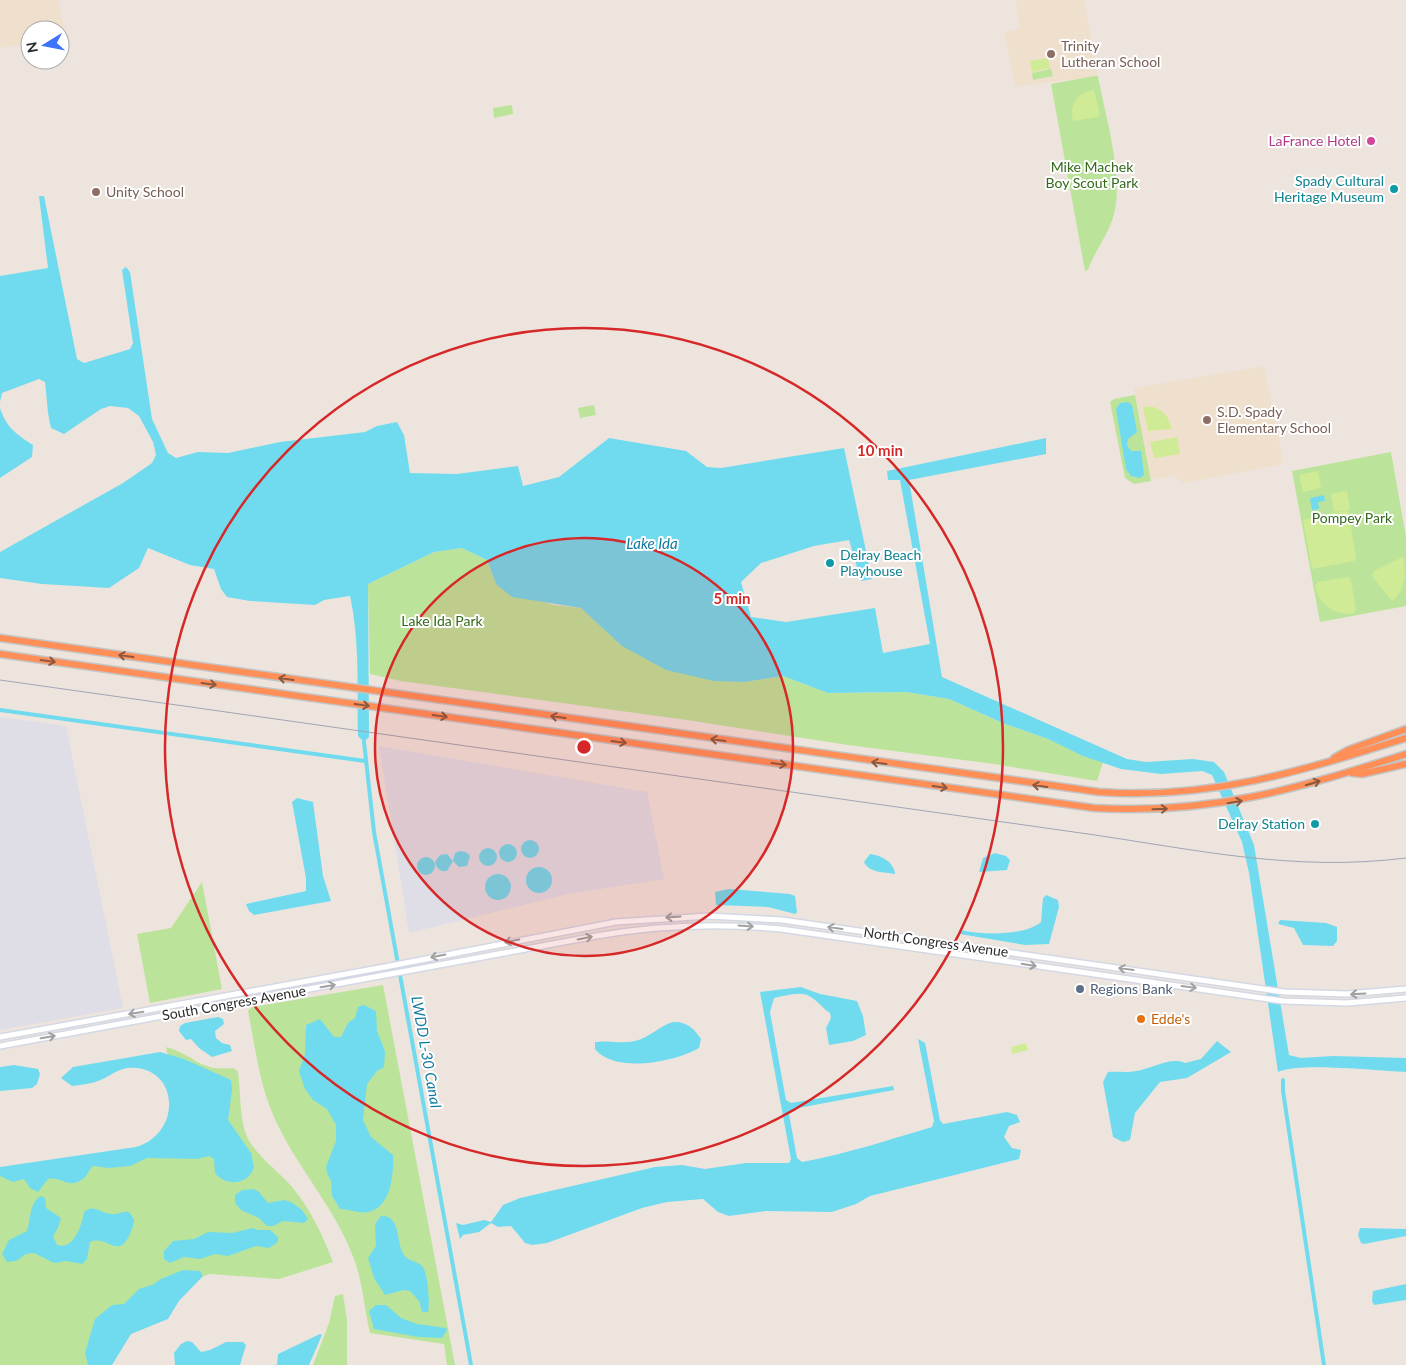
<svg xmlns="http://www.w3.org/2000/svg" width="1406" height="1365" viewBox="0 0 1406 1365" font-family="Lato,sans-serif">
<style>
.industrial{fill:#dfdee6}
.education{fill:#efe0cd}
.green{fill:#bbe49a}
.pitch{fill:#d0eb95}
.water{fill:#70dbef}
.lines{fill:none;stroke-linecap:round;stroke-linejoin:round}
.canal{stroke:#70dbef;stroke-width:4}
.secondary-casing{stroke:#d3d8e4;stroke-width:8}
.highway-casing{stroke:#c4c4c4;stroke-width:9}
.secondary{stroke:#fff;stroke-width:5}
.highway{stroke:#ff8e57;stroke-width:6}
.rail{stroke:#a0a5b6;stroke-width:1}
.oneway{stroke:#8a583f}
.oneway2{stroke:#a0a0a0}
.ring{fill:none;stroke:#d62828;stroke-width:2.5}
.education-dot{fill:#8d6e63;stroke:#fff;stroke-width:2}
.hotel-dot{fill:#d1479c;stroke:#fff;stroke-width:2}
.culture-dot{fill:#0f9aa8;stroke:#fff;stroke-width:2}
.service-dot{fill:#5c6f8a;stroke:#fff;stroke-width:2}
.food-dot{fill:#e8710a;stroke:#fff;stroke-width:2}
.labels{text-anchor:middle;stroke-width:4;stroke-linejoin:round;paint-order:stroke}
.education-label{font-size:14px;fill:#785e54;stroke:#fff;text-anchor:start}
.hotel-label{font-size:14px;fill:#b23c85;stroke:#fff;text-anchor:end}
.park-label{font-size:14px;fill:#33691a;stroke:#fff}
.culture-label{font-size:14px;fill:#0d838f;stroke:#fff;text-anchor:end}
.street-label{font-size:14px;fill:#2b2b2b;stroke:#fff}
.service-label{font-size:14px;fill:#4e5e75;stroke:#fff;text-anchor:start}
.food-label{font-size:14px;fill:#c56008;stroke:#fff;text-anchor:start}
.water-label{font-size:15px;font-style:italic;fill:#0d7b9e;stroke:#fff}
.centre{fill:#d62828;stroke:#fff;stroke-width:2.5}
.ring-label{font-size:15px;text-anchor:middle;font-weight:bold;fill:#d62828;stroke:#fff;stroke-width:4;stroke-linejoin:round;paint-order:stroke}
</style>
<rect width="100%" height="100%" fill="#ede5dd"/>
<path class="industrial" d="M 0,717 L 66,726 L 123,1008 L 0,1030 Z
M 379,746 L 647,792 L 664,879 L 568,894 L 409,933 Z"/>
<path class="education" d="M 0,0 L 59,0 L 65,36 L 60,37 L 60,30 L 30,30 L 30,43 L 0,48 Z
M 1015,0 L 1084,0 L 1098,76 L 1015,87 L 1004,32 L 1020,29 Z
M 1264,366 L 1283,461 L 1279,465 L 1189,482 L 1183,483 L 1174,476 L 1151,480 L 1134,388 Z"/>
<path class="green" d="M 1051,69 L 1053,76 L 1033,80 L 1032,73 Z
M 1094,76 L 1098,76 C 1105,115 1124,176 1114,214 C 1109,234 1095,250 1088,270 L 1085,271 L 1051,84 Z
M 512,105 L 513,114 L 494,118 L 493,108 Z
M 1135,395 L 1151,481 L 1134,484 L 1125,478 L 1110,402 L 1114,399 Z
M 594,405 L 596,415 L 580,418 L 578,408 Z
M 1391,452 L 1406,537 L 1406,606 L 1320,622 L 1292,471 Z
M 462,548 L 487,560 L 496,584 L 553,605 L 581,608 L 596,621 L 745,682 L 783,676 L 828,693 L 906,692 L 949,699 L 1005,724 L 1048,739 L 1103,762 L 1097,781 L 994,764 L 848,745 L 687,720 L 401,681 L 370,674 L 368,584 L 434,552 Z
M 202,882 L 222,989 L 150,1003 L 137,934 L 171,928 Z
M 383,985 L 455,1365 L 447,1365 L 444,1344 L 370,1333 C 364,1308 363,1283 354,1259 C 335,1207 296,1167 274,1117 C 259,1084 255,1046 248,1011 L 252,1007 Z
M 166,1047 C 196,1055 198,1072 234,1068 L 238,1072 C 241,1092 239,1118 247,1137 C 257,1157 279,1171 293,1188 C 311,1210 323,1236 333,1262 L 279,1279 L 209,1274 L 135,1303 L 108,1365 L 0,1365 L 0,1173 L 172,1144 L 181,1120 Z
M 343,1294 L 347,1320 L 347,1365 L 313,1365 L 329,1323 L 335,1296 Z"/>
<path class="pitch" d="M 1048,58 L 1050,68 L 1032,72 L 1030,61 Z
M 1094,90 L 1100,114 L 1098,117 L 1073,121 C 1069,104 1077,92 1094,90 Z
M 1143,407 C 1158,404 1169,414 1172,429 L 1148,431 Z
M 1177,437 L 1180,454 L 1154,458 L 1150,442 Z
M 1318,471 L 1321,488 L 1303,492 L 1299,475 Z
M 1347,491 L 1350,509 L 1334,512 L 1331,494 Z
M 1348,510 L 1356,557 L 1354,561 L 1312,569 L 1303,520 Z
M 1403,557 C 1406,573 1406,590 1392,601 L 1372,576 L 1374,571 Z
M 1348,577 L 1351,580 L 1356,610 L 1353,614 C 1335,615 1319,605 1315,586 L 1318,582 Z
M 1026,1043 L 1028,1050 L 1012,1054 L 1011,1047 Z"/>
<path class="water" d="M 39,196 L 44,196 L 77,359 L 84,363 L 130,349 L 133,343 L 122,270 L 126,267 L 130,272 L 152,419 L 168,453 L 176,458 L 198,452 L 228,453 L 280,442 L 365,432 L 377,426 L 397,422 L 404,435 L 410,473 L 457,474 L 518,466 L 523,486 L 559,477 L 609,438 L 686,451 L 707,467 L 721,468 L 844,448 L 872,579 L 861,581 L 849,540 L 814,546 L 761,563 L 741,582 L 751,617 L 786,622 L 875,608 L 883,653 L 930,644 L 900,480 L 888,480 L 887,471 L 1046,438 L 1046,454 L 909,480 L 942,677 L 1127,759 L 1146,762 L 1193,759 L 1214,762 L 1224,772 L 1254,845 L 1289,1055 L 1301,1058 L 1333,1056 L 1406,1058 L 1406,1072 C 1378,1071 1300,1062 1278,1072 L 1249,873 L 1242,842 L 1212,775 L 1202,771 L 1161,774 L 1121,769 L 1083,756 L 1048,739 L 1005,724 L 949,699 L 906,692 L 828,693 L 783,676 L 745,682 L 714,681 L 666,670 L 622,646 L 581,608 L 512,597 L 496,584 L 487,560 L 462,548 L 434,552 L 368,584 L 369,737 L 364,742 L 358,736 C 357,690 360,641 350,596 L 324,600 L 315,605 L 250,601 L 227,597 L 221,589 L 214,569 L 190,565 L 148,548 L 139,568 L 109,588 L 42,584 L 0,578 L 0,552 L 123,483 L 152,463 L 156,455 L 153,442 L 139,416 L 128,408 L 110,406 L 101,409 L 64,434 L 51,428 C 47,412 47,398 45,382 L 39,379 L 2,393 L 0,402 L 0,276 L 48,268 Z
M 1128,402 L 1132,405 L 1137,432 L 1128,439 L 1127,445 L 1131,451 L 1141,451 L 1144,475 L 1140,478 L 1131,476 L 1126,469 L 1116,409 L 1120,403 Z
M 0,408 C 6,427 16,434 33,445 L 32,457 L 0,478 Z
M 1324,495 L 1325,501 L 1318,502 L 1319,509 L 1312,510 L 1310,498 Z
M 297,798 L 313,802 L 323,876 L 331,901 L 254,915 L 249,911 L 246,904 L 306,891 L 306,878 L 292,802 Z
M521 849a9 9 0 1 1 18 0a9 9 0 1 1-18 0Z
M499 853a9 9 0 1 1 18 0a9 9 0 1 1-18 0Z
M479 857a9 9 0 1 1 18 0a9 9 0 1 1-18 0Z
M 460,851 L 466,852 L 470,856 L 467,866 L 459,867 L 453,861 L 447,871 C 440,872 436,868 435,862 L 440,855 L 447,854 L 453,861 L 455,853 Z
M 995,853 L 1006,856 L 1010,860 L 1007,870 L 979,872 L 983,858 Z
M 870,854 C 881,855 895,863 895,874 C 884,872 869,873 864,862 Z
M417 866a9 9 0 1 1 18 0a9 9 0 1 1-18 0Z
M526 880a13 13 0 1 1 26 0a13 13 0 1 1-26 0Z
M485 887a13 13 0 1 1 26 0a13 13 0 1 1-26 0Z
M 729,889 L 790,894 L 795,896 L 797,912 L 795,914 L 768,907 L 716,905 L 715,892 Z
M 1046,895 L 1058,900 L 1059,907 L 1049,944 L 1025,945 L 960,934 L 961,930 C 981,935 1025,936 1041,922 L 1043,898 Z
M 1280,920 L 1326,923 L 1337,927 L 1337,941 L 1333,946 L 1303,945 L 1294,928 L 1278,924 Z
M 801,987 L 820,994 L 857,1001 L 863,1016 L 866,1035 L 853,1041 L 829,1045 L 826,1028 L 831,1018 L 830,1013 C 822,1008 819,1002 811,997 C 802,990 784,996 774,998 L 770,1012 L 786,1100 L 791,1103 L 893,1086 L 894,1090 L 793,1109 L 789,1114 L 797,1158 L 802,1162 C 846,1154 888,1140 932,1127 L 934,1121 L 918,1039 L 925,1043 L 940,1120 L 943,1124 L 1007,1112 L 1017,1115 L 1020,1122 L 1009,1126 L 1004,1137 L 1012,1148 L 1021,1150 L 1019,1159 L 870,1196 L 856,1204 L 832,1212 L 766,1211 L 729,1216 L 718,1212 L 703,1199 L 667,1202 L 642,1208 L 547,1243 L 532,1245 L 525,1243 L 511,1226 L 498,1227 L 491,1223 L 479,1232 L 463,1235 L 460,1239 L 456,1223 L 463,1225 L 484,1220 L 491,1222 L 503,1205 L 520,1198 L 655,1167 L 682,1165 L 705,1169 L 746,1163 L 789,1163 L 791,1159 L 760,992 Z
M 364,1005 L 376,1011 L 377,1031 L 385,1051 L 384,1067 L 377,1071 L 367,1084 L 363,1120 L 371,1137 L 393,1155 C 394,1174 391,1208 368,1212 C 360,1214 349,1209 340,1209 L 332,1196 L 331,1181 L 327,1173 L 326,1167 L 336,1141 L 336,1125 L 327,1109 L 313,1100 L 305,1089 L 299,1071 L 305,1054 L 306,1025 L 320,1019 L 334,1037 L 341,1037 L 348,1023 L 355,1018 L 358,1007 Z
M 218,1017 L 223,1019 L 224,1024 L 215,1031 L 216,1038 L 222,1043 L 230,1045 L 232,1051 L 212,1057 L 199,1048 L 191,1039 L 186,1040 L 179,1031 L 180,1026 L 185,1023 Z
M 673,1022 C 686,1021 695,1029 701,1039 L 699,1048 C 675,1062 615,1074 595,1049 L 595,1042 C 608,1040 621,1044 635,1041 C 649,1038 659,1026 673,1022 Z
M 1217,1041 L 1231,1052 L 1187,1078 L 1160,1082 L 1135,1113 L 1130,1140 L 1123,1142 L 1113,1137 L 1103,1082 L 1108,1072 C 1117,1071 1126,1073 1136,1071 C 1150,1069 1172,1056 1185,1063 L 1201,1059 Z
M 160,1052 L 184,1059 L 231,1080 L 232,1090 L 228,1120 L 251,1153 L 254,1167 C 249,1185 226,1187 215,1173 L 214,1159 L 209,1156 L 197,1159 L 147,1158 L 130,1166 L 109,1168 L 93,1166 C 89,1169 88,1175 83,1179 C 68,1190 62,1176 48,1179 L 38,1192 L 30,1188 L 24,1179 L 13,1182 L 0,1176 L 0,1167 L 136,1147 C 180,1134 180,1073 137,1068 C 120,1066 113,1075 98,1081 C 90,1084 80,1085 72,1086 L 61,1078 L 73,1067 Z
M 14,1065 L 38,1069 L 40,1074 L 37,1084 L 32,1088 L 0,1091 L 0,1067 Z
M 253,1189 L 258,1191 L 268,1203 L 284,1200 L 291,1202 L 302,1210 L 308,1219 L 304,1223 L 283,1221 L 273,1226 L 267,1226 L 259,1218 L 241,1210 L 235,1203 L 235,1195 L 242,1190 Z
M 41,1196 L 45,1198 L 46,1208 L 61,1218 L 58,1228 L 53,1236 L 57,1245 C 74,1251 82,1224 84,1212 C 94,1203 101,1214 112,1214 C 118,1215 123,1211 129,1212 L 134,1219 C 134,1225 132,1229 130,1234 C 118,1261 107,1234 90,1242 L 87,1259 L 82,1264 L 66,1261 L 54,1263 L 34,1253 L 26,1254 L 16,1261 L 7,1262 L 2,1254 L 9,1240 L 27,1231 C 31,1220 29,1202 41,1196 Z
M 381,1216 C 401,1215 396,1241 403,1253 C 407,1262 416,1260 422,1266 C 428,1272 430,1303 428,1312 L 422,1312 L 419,1301 L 410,1291 L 404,1290 L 385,1295 L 374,1278 L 368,1258 L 376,1246 L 375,1224 Z
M 253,1228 L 258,1230 L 270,1230 L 278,1237 L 278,1242 L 269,1248 L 256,1246 L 228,1256 L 215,1254 L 200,1259 L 184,1257 L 170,1263 L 164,1259 L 164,1251 L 173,1241 L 194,1239 L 208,1232 L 232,1233 Z
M 1360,1228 L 1406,1229 L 1406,1236 L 1364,1244 L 1361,1243 L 1358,1235 Z
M 183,1270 L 200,1271 L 203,1276 L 179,1301 L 168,1319 L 131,1334 L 112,1365 L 88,1365 L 85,1353 L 95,1319 L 112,1305 L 124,1304 L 139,1289 L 152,1285 L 161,1279 Z
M 1406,1284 L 1406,1300 L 1374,1305 L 1372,1301 L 1373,1291 Z
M 376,1305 L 386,1305 L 401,1318 L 417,1324 L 446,1328 L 447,1330 L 442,1338 L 418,1337 L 374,1329 L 369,1311 Z
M 320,1334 L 322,1335 L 309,1365 L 277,1365 L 278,1354 Z
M 187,1341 L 192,1342 L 201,1352 L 210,1350 L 226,1342 L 243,1342 L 246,1345 L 240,1365 L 175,1365 L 174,1353 L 181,1344 Z"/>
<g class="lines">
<path class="canal" d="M 0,710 L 365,761
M 364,742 L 374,832 L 471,1365
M 1283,1080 L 1283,1091 L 1324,1365"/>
<defs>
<path id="secondary" d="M 0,1037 L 390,966 L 616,922 L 709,916 L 782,920 L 1284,992 L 1347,994 L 1406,989
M 0,1046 L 596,936 C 658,925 719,923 781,929 L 1283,1001 L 1347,1003 L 1406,998"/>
<path id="highway" d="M 0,638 L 1099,792 C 1211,800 1301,771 1406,738
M 0,654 L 1094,808 C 1210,815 1297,789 1406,754
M 1334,758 L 1348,750 L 1406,729
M 1352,773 L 1362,774 L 1406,764"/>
</defs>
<use href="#secondary" class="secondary-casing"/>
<use href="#highway" class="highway-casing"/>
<use href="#secondary" class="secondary"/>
<use href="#highway" class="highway"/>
<path class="rail" d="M 0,680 L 1088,834 C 1198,850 1294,872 1406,858"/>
</g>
<defs><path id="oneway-shaft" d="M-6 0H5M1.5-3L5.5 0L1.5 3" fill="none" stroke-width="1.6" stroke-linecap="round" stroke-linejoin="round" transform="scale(1.25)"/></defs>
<g class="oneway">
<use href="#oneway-shaft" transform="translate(126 656) rotate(-172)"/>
<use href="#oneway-shaft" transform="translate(48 661) rotate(8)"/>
<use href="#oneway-shaft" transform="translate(286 679) rotate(-172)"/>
<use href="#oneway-shaft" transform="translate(209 684) rotate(8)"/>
<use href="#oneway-shaft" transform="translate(362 705) rotate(8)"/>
<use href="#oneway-shaft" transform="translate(440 716) rotate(8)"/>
<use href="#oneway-shaft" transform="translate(558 717) rotate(-172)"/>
<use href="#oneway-shaft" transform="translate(718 740) rotate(-172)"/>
<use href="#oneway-shaft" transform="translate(619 742) rotate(8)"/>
<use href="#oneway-shaft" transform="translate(879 763) rotate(-172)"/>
<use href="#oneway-shaft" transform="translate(779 764) rotate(8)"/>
<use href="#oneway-shaft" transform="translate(1313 783) rotate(-17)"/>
<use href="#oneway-shaft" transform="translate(1040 786) rotate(-172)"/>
<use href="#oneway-shaft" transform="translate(940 787) rotate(8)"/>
<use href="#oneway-shaft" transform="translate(1235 802) rotate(-9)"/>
<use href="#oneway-shaft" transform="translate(1160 809) rotate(-2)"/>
</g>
<g class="oneway2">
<use href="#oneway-shaft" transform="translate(673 917) rotate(176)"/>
<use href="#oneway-shaft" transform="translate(746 926) rotate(4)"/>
<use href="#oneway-shaft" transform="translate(835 928) rotate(-172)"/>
<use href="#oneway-shaft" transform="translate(585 938) rotate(-11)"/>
<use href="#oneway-shaft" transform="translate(512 941) rotate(169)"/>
<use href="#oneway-shaft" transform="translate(438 956) rotate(168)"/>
<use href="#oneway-shaft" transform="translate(1029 965) rotate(9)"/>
<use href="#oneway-shaft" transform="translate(1126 969) rotate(-172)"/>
<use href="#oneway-shaft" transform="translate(328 986) rotate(-10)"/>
<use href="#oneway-shaft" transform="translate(1189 987) rotate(8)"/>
<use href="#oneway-shaft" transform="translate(1358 994) rotate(177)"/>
<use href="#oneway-shaft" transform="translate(136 1013) rotate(170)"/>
<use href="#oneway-shaft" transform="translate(48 1037) rotate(-10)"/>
</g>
<circle cx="584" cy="747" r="209" fill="#d62828" fill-opacity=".12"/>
<g class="ring">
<circle cx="584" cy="747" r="209"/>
<circle cx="584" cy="747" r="419"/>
</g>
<g class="education-dot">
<circle cx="1051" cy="54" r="5"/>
<circle cx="96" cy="192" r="5"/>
<circle cx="1207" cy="420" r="5"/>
</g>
<circle class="hotel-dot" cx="1371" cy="141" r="5"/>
<g class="culture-dot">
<circle cx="1394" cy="189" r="5"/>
<circle cx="830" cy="563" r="5"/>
<circle cx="1315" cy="824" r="5"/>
</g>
<circle class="service-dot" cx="1080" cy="989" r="5"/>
<circle class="food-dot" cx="1141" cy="1019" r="5"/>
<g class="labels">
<g class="education-label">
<text x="1061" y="51">Trinity<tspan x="1061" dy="16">Lutheran School</tspan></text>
<text x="106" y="197">Unity School</text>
<text x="1217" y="417">S.D. Spady<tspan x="1217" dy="16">Elementary School</tspan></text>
</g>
<g class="hotel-label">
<text x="1361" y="146">LaFrance Hotel</text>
</g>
<g class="park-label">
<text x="1092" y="172">Mike Machek<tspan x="1092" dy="16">Boy Scout Park</tspan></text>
<text x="1352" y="523">Pompey Park</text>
<text x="442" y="626">Lake Ida Park</text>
</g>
<g class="culture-label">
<text x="1384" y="186">Spady Cultural<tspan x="1384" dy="16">Heritage Museum</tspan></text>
<text x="840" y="560" text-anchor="start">Delray Beach<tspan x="840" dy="16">Playhouse</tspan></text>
<text x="1305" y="829">Delray Station</text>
</g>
<g class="street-label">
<text transform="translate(936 942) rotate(8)" y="5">North Congress Avenue</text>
<text transform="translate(234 1003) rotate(-10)" y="5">South Congress Avenue</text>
</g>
<g class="service-label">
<text x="1090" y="994">Regions Bank</text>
</g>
<g class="food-label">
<text x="1151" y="1024">Edde's</text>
</g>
<g class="water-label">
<text x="652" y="549">Lake Ida</text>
<text transform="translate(426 1052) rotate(80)" y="5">LWDD L-30 Canal</text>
</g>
</g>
<circle cx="584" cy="747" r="8" class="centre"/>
<g class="ring-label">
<text x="880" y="456">10 min</text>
<text x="732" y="604">5 min</text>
</g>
<g transform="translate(45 45) rotate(260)"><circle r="24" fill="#ffffff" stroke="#aaaaaa"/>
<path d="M0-4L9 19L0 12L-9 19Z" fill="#3d74fb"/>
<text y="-8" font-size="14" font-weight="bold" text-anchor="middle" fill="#2b2b2b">N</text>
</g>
</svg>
